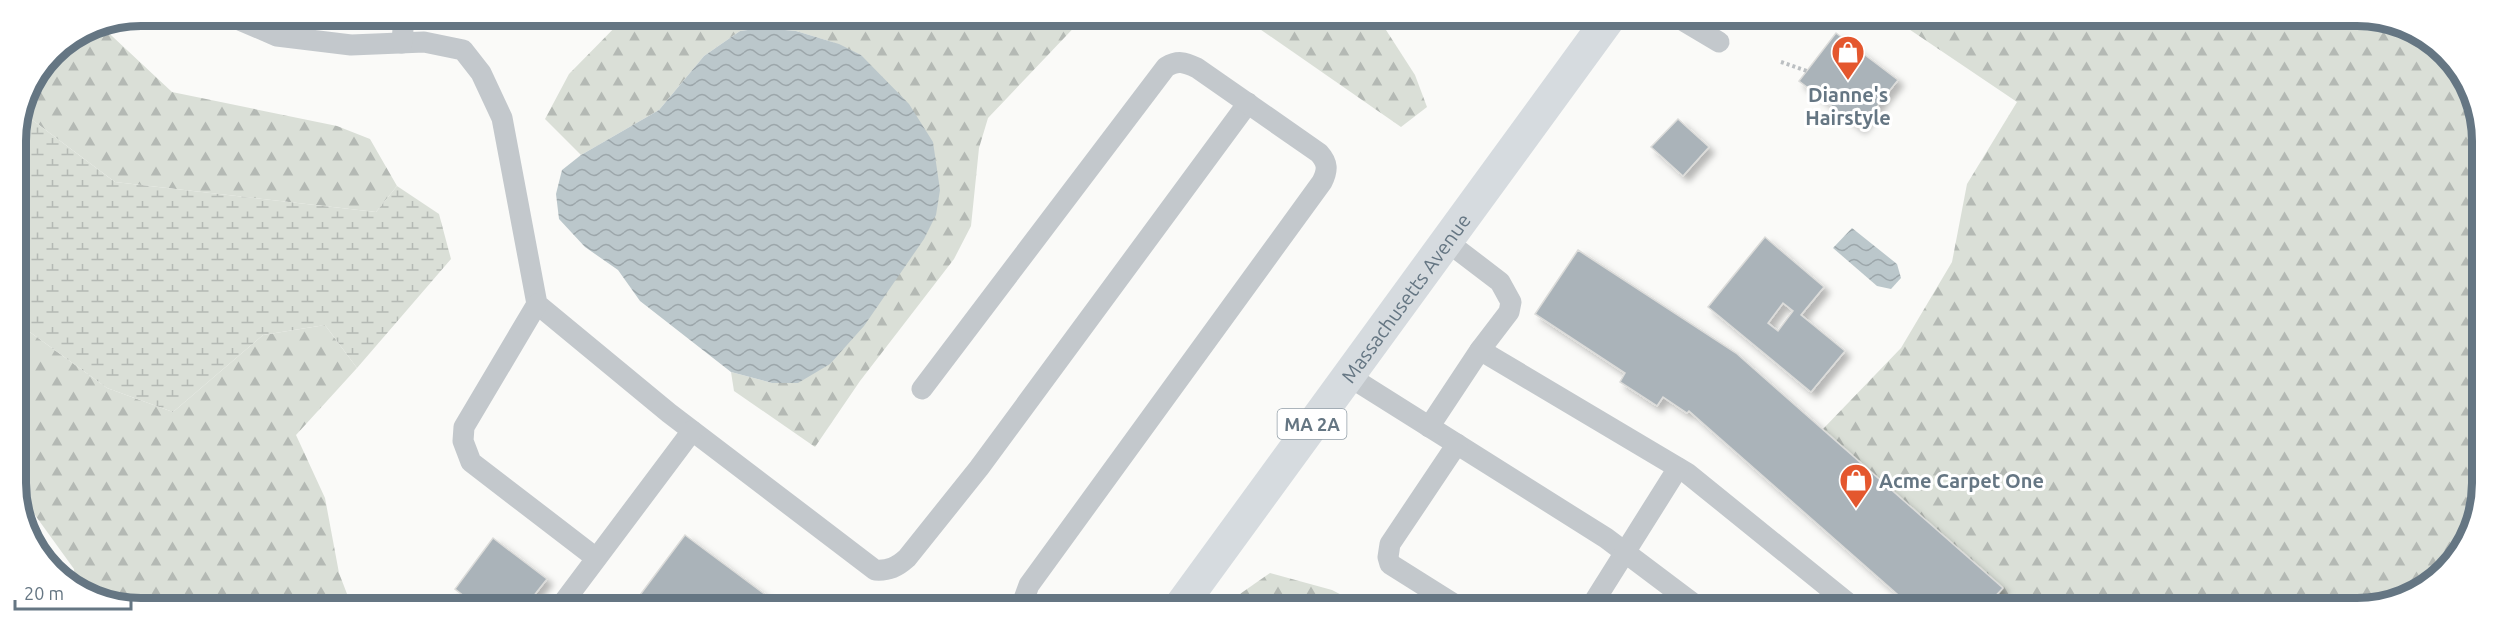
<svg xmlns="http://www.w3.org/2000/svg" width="2498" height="624" font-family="Ubuntu,sans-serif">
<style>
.forest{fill:url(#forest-firs)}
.wetland{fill:url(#wetland-marsh)}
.water{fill:url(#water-waves)}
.building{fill:#aab3b9;stroke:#dcdcda;stroke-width:1.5;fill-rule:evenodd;filter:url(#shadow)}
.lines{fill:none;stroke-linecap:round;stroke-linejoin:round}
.path{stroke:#bbbfc2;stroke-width:4;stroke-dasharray:3 3;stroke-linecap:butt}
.lane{stroke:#c3c8cc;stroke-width:21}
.primary{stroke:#d6dbdf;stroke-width:33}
.labels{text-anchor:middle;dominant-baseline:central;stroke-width:6;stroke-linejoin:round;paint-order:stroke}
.shield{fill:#fff;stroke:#939fa8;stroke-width:1.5}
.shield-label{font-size:18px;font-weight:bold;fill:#657683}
.poi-label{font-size:20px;font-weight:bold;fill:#657683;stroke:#fff}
.street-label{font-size:20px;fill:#657683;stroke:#fff}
.rim{fill:none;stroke:#657683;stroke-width:8}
</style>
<defs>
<pattern id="forest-firs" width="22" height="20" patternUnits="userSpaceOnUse" patternTransform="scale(1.5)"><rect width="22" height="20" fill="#dadfd7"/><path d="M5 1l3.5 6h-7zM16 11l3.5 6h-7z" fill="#b4b9b4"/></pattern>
<pattern id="wetland-marsh" width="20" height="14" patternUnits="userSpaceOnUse" patternTransform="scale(1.5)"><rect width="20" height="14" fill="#dadfd7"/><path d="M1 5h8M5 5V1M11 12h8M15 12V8" fill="none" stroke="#b4b9b4"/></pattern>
<pattern id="water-waves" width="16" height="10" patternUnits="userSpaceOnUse" patternTransform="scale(1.5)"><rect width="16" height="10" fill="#bbc7cb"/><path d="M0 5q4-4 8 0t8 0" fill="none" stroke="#9ca6aa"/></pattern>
<filter id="shadow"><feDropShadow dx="5.5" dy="5.5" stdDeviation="3" flood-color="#0004"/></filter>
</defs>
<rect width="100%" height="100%" fill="#fafaf8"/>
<g class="forest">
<path d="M626,16h459l-97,102 -9,30 -8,78 -17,33 -94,122 -45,66 -81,-56 -3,-19 41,11 89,-328 -29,-13 -36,-11 -33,-3 -23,3 -36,25 -45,54 -78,45 -36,-36 24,-45z"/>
<path d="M1241,16h136l38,59 12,32 -26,20z"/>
<path d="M1891,17h492l63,34 35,64v394l-41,69 -74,31 -382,-1 19,-20 -180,-159 78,-81 51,-86 15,-78 50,-82z"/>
<path d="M98,23l74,69 165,34 33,13 27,47 -21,26 -261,-30 -92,-69 -2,-4 4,-17 27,-41 41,-27z"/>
<path d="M16,322l91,66 66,24 90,-77 62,-10 32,43 -61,67 29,63 14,75 13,34h-237l-40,-22 -1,-16 -47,-65 -10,-24z"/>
<path d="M1270,573l62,17 35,18h-117l-13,-12z"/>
</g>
<path class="wetland" d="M21,109l2,4 92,69 261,30 21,-26 42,28 12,45 -94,109 -32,-43 -62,10 -90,77 -66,-24 -91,-66 -1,-190z"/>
<g class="water">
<path d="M763,28l33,3 43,13 22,11 48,49 24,38 7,48 -4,25 -12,24 -60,87 -34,38 -32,19h-26l-41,-11 -91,-71 -22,-31 -33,-23 -26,-28 -3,-25 6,-24 19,-15 78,-45 45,-54 36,-25z"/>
<path d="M1852,228l45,36 4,14 -10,11 -14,-3 -44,-38z"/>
</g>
<g class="building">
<path d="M1836,33l62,47 -38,48 -61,-47z"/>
<path d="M1678,119l31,28 -26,29 -32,-29z"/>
<path d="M1765,237l59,50 -23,28 44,36 -34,41 -103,-85zM1783,303l10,8 -15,20 -10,-8z"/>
<path d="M1578,250l158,103 267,235 -19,20h-71l-224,-197 -2,2 -24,-16 -6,9 -37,-24 5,-9 -90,-59z"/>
<path d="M685,535l97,72h-151z"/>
<path d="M493,538l54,41 -22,28h-47l-23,-18z"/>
<path d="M612,599l11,8h-17z"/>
</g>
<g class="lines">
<path class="path" d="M1781,62l26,9"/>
<g class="lane">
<path d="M228,15l49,21 74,9 73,-3 39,8 18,23 21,45 35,186 132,109 206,157c14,1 22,-3 32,-12l72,-90 269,-365"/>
<path d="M1677,17l42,25"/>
<path d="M402,43l2,-28"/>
<path d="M537,304l-73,123 -1,14 8,21 125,96"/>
<path d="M1480,350l207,123 167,135"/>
<path d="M1347,375l259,163 93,70"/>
<path d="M922,389l244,-322c12,-7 18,-5 31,1l122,85c9,10 9,17 3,29l-293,403 -8,22"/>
<path d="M1429,427l51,-77 29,-38 2,-10 -11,-20 -55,-42"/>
<path d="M1457,444l-67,100 -2,13 2,7 70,44"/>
<path d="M560,607l132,-176"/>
<path d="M1590,608l88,-140"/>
</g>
<path class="primary" id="s1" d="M1179,608l431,-591"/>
</g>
<defs>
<symbol id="shop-pin" viewBox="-11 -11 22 30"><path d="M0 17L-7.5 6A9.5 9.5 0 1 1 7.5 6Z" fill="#e4572e" stroke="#fff"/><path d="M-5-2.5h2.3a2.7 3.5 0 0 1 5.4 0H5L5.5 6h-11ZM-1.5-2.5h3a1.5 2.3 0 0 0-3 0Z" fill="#fff"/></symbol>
</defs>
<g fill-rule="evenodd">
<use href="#shop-pin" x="1829" y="33" width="38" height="52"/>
<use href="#shop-pin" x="1837" y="461" width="38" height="52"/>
</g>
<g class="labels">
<rect class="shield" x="1277.5" y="409" width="69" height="30" rx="4.5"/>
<g class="shield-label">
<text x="1312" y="424">MA 2A</text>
</g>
<g class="poi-label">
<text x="1848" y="94">Dianne's<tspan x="1848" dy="23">Hairstyle</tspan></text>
<text x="1879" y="480" text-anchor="start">Acme Carpet One</text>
</g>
<g class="street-label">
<text stroke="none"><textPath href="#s1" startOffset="384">Massachusetts Avenue</textPath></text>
</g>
</g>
<path d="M0 0H2498V624H0ZM141 26H2357A115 115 0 0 1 2472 141V483A115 115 0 0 1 2357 598H141A115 115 0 0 1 26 483V141A115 115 0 0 1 141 26Z" fill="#fff" fill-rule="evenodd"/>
<path class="rim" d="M141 26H2357A115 115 0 0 1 2472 141V483A115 115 0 0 1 2357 598H141A115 115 0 0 1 26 483V141A115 115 0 0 1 141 26Z"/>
<path d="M15 600v9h116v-9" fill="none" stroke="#657683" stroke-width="3"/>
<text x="24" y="600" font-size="18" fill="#657683" stroke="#ffffff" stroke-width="4.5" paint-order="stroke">20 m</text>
</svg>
